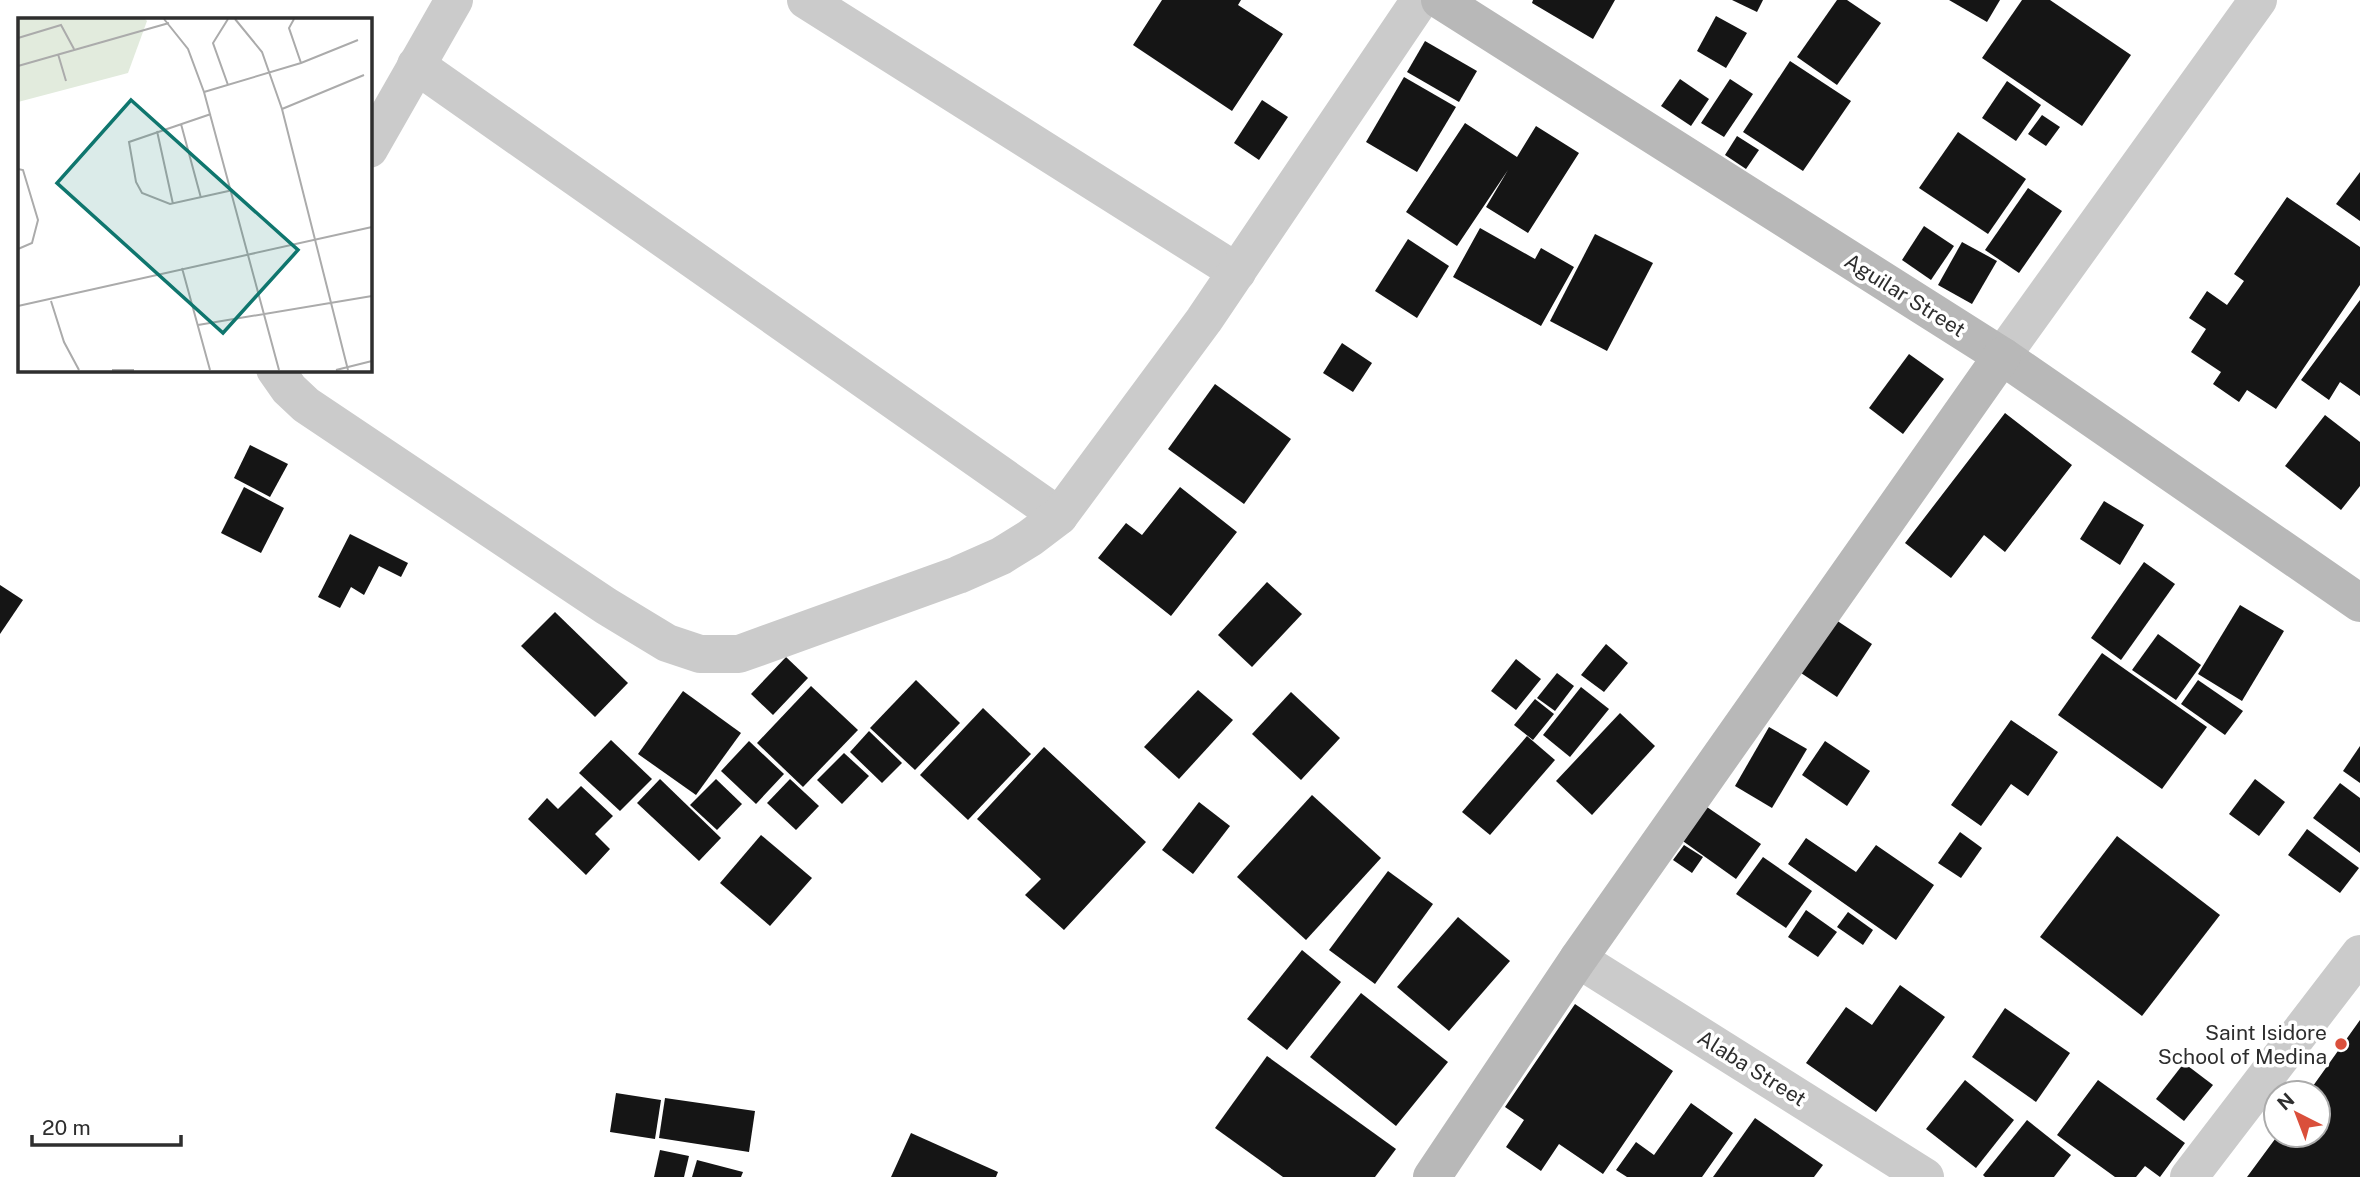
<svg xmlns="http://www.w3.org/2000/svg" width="2360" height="1177" font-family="'Public Sans',sans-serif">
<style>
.building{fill:#151515}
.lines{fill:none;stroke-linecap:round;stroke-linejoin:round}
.street{stroke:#cbcbcb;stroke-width:38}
.secondary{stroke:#b8b8b8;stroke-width:38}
.poi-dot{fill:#da4f3b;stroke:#fff;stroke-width:2.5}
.labels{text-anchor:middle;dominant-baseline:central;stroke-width:7;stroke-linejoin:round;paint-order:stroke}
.street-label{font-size:21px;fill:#2e2e2e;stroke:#fff}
.poi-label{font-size:21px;fill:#2e2e2e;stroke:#fff;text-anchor:end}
.inset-road{fill:none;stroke:#ababab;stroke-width:2}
.view{fill:#0f766e;fill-opacity:0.15;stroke:#0f766e;stroke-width:3.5}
.inset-edge{fill:none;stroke:#2e2e2e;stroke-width:3.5}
</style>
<rect width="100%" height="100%" fill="#fff"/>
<g class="building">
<path d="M1162,0h79l-3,5 45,29 -51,77 -99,-66z"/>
<path d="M1533,0h82l-22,39 -61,-36z"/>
<path d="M1732,0h31l-6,12z"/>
<path d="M1837,0h10l34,23 -44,62 -40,-28z"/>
<path d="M1949,0h51l-13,22z"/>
<path d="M2022,0h28l81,55 -49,71 -100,-68z"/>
<path d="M1716,16l31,17 -21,35 -29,-17z"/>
<path d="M1425,41l52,30 -18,31 -52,-30z"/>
<path d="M1790,61l61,40 -48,70 -60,-39z"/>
<path d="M1404,77l52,30 -39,65 -51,-30z"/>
<path d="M1680,79l29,20 -18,27 -30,-20z"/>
<path d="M1730,79l23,15 -29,43 -23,-14z"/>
<path d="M2007,81l34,24 -25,36 -34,-23z"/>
<path d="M1262,100l26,17 -29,43 -25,-17z"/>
<path d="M2042,115l18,12 -14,19 -18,-12z"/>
<path d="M1465,123l52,34 19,-31 43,27 -51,80 -42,-26 22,-37 -51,76 -51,-34z"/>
<path d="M1958,132l68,47 -38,55 -69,-46z"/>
<path d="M1737,136l22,14 -13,19 -21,-14z"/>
<path d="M2360,172v49l-24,-17z"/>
<path d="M2028,188l34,23 -43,62 -34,-23z"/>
<path d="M2287,197l73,50v38l-84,124 -29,-19 -8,12 -26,-18 8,-12 -30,-20 15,-23 -17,-11 18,-27 20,14 17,-24 -10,-7z"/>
<path d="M1924,226l30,20 -23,34 -29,-20z"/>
<path d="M1480,228l55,31 6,-11 33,19 -33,59 -88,-49z"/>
<path d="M1595,234l58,29 -46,88 -57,-30z"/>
<path d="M1408,239l41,27 -32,52 -42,-27z"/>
<path d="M1962,242l35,19 -25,43 -34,-19z"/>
<path d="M2360,300v96l-20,-14 -11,18 -28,-20z"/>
<path d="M1342,343l30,20 -19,29 -30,-19z"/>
<path d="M1909,354l35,25 -41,55 -34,-26z"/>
<path d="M1215,384l76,55 -47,65 -76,-55z"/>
<path d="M2005,413l67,52 -67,87 -21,-17 -33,43 -46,-35z"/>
<path d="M2325,415l35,27v44l-19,24 -56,-44z"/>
<path d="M250,445l38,19 -18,33 -36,-19z"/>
<path d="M244,487l40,21 -23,45 -40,-20z"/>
<path d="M1180,487l57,45 -66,84 -73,-58 28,-35 16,12z"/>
<path d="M2104,501l40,24 -24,40 -40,-26z"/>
<path d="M350,534l58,29 -7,14 -22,-11 -15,29 -13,-8 -11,21 -22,-11z"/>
<path d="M2144,562l31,22 -54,76 -30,-22z"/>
<path d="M1267,582l35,32 -50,53 -34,-32z"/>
<path d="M0,585l23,15 -23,34z"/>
<path d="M2240,605l44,26 -42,70 -44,-27z"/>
<path d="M555,612l73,71 -33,34 -74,-71z"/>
<path d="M1836,620l36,24 -35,53 -36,-24z"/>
<path d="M2158,634l43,31 -25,35 -44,-30z"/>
<path d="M1606,644l22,19 -24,29 -23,-17z"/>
<path d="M2102,653l105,74 -45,62 -104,-74z"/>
<path d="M786,657l22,21 -35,37 -22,-21z"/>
<path d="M1516,659l25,20 -25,31 -25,-19z"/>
<path d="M1557,673l17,13 -19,25 -18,-13z"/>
<path d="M916,680l44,43 -45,47 -45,-42z"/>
<path d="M2198,680l45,31 -18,24 -44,-31z"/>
<path d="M811,686l47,44 -55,57 -46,-44z"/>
<path d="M1581,687l28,22 -39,48 -27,-22z"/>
<path d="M1198,690l35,30 -54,59 -35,-32z"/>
<path d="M683,691l58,42 -45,62 -58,-41z"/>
<path d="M1291,692l49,46 -39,42 -49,-46z"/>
<path d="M1535,699l19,15 -21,26 -19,-15z"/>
<path d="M983,708l48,46 -63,66 -48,-45z"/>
<path d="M1620,713l35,33 -63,69 -36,-34z"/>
<path d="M2011,720l47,32 -30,44 -17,-12 -30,42 -30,-21z"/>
<path d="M1769,727l38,22 -35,59 -37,-22z"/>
<path d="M869,731l33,32 -20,20 -32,-31z"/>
<path d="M1527,736l28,24 -65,75 -28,-23z"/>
<path d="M611,740l41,39 -32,32 -41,-38z"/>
<path d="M749,741l35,33 -28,30 -35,-33z"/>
<path d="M1825,741l45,30 -23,35 -45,-31z"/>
<path d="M2360,746v37l-17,-12z"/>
<path d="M1044,747l102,95 -82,88 -39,-35 16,-16 -64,-60z"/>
<path d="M844,753l25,23 -27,28 -25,-24z"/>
<path d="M660,779l61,59 -22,23 -62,-58z"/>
<path d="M716,779l26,25 -25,26 -27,-25z"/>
<path d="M790,779l29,27 -23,24 -29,-27z"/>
<path d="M2255,779l30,23 -26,34 -30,-22z"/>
<path d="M2340,783l20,15v55l-47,-35z"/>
<path d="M581,786l32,30 -18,18 15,15 -24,26 -58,-56 19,-21 11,11z"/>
<path d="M1312,795l69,63 -75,82 -69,-63z"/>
<path d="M1199,802l31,24 -37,48 -31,-24z"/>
<path d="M1704,805l57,39 -25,35 -56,-40z"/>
<path d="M2307,829l52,39 -19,25 -52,-38z"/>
<path d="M1960,832l22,16 -21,30 -23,-15z"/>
<path d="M761,835l51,43 -42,48 -50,-43z"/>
<path d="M2117,836l103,79 -78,101 -102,-79z"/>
<path d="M1806,838l50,34 20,-27 58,40 -38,55 -108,-76z"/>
<path d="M1684,845l19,12 -11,16 -19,-13z"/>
<path d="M1763,857l49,34 -26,37 -50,-34z"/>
<path d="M1388,871l45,33 -58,80 -46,-34z"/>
<path d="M1806,910l31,22 -19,25 -30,-20z"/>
<path d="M1848,912l25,18 -10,15 -26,-18z"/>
<path d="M1458,917l52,44 -61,70 -52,-44z"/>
<path d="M1302,950l39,32 -54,68 -40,-31z"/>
<path d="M1900,985l45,32 -69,95 -70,-49 40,-56 26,18z"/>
<path d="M1361,993l87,69 -52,64 -86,-69z"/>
<path d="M1575,1004l98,67 -70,103 -44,-30 -18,27 -35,-24 18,-27 -19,-13z"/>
<path d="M2005,1008l65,45 -34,49 -64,-45z"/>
<path d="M2360,1020v157h-113l31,-42h40v-42h-10z"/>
<path d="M1267,1056l129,93 -21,28h-92l-68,-49z"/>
<path d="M2184,1063l29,22 -29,36 -28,-22z"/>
<path d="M1965,1080l49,40 -38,48 -50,-39z"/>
<path d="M2098,1080l87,63 -25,34 -15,-11 -9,11h-21l-58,-42z"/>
<path d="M616,1093l45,7 -6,39 -45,-7z"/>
<path d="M665,1098l90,13 -6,41 -90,-14z"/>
<path d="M1691,1103l42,30 -31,44h-75l-11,-7 20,-28 18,13z"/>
<path d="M1755,1118l68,47 -9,12h-101z"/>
<path d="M2027,1120l44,35 -17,22h-69l-2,-2z"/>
<path d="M911,1133l87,39 -2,5h-105z"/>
<path d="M660,1150l29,6 -5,21h-30z"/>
<path d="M697,1160l46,12 -2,5h-49z"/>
</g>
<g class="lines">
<g class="street">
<path d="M806,0l431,272"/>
<path d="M416,65l643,451"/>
<path d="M369,149l85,-149"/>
<path d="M2002,356l256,-356"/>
<path d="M275,369l14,20 17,16 300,201 61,37 33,11h39l219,-79 43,-19 29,-18 29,-22 145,-196 216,-320"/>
<path d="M1578,959l347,218"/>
<path d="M2189,1177l171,-223"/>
</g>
<g class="secondary">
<path d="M1440,0l562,356 358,247"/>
<path d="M1432,1177l146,-218 424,-603"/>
</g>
</g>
<circle class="poi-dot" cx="2341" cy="1044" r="7"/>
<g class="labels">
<g class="street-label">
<text transform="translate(1905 295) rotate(32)">Aguilar Street</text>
<text transform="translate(1752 1068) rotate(32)">Alaba Street</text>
</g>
<g class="poi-label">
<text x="2327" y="1032">Saint Isidore<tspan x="2327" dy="24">School of Medina</tspan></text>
</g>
</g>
<g transform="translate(18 18)">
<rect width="354" height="354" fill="#fff"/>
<path d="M0,1h127l2,2 -19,52 -110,29z" fill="#e2ebdd"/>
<path class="inset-road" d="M146,1l24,30 16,43 75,278M217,1l27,33 20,57 66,261M276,1l-5,9 12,35M0,20l43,-13 13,24M40,36l8,27M0,48l151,-43M210,67l-15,-42 15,-24M186,74l97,-29 57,-23M264,91l82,-34M193,96l-82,28 7,40 6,11 28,11 63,-14M163,106l20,74M139,113l16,73M0,151l5,1 15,50 -6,23 -14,6M164,250l28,102M33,283l13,41 15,28M0,288l354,-79M180,307l174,-29M94,352h22M318,352l36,-9"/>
<path class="view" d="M113,82l167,150 -75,83 -166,-150z"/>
<rect width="354" height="354" class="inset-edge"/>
</g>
<g transform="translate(2297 1114) rotate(318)"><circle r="33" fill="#ffffff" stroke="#ababab" stroke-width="2"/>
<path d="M0-5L12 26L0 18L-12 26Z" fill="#da4f3b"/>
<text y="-10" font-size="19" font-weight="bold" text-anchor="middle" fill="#2e2e2e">N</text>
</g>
<path d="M32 1135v10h149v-10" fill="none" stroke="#2e2e2e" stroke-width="3.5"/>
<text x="42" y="1135" font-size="21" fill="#2e2e2e" stroke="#ffffff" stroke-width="5" paint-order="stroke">20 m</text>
</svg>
